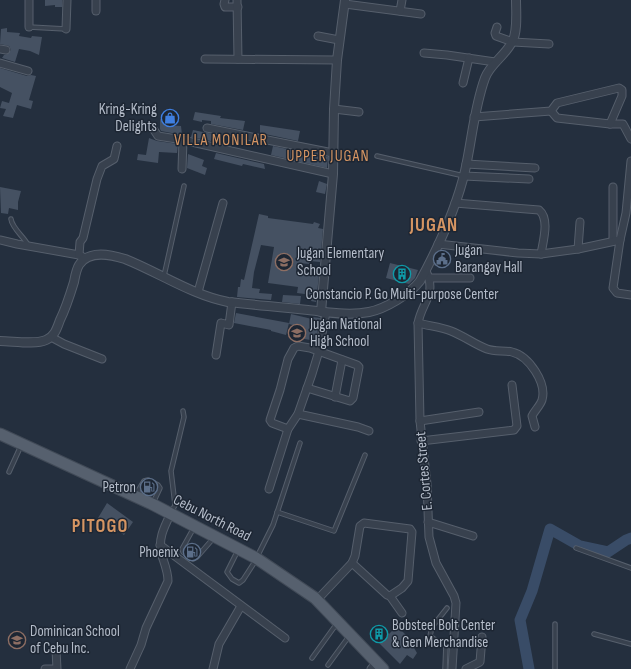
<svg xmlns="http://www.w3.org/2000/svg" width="631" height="669" font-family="'Sofia Sans Condensed',sans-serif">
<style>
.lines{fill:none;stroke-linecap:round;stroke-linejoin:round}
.river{stroke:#394c67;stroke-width:11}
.building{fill:#455162}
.service-casing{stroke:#565f6c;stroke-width:5.5}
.minor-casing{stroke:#565f6c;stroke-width:9}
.tertiary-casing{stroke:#565f6c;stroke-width:10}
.primary-casing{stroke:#414a57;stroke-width:13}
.service{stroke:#38414e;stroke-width:3.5}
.minor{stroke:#38414e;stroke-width:7}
.tertiary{stroke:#38414e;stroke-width:8}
.primary{stroke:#56606e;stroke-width:11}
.labels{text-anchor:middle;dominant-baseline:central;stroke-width:3;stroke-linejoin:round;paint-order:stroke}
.poi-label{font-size:15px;fill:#b4bcc9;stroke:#1d2633;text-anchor:start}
.street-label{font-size:15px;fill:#b4bcc9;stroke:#1d2633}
.neighbourhood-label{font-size:16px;letter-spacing:1px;fill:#d59563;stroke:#1d2633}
.district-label{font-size:19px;font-weight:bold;letter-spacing:1px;fill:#d59563;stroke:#1d2633}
</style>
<rect width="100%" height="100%" fill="#242f3e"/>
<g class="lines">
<path class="river" d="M529,669l-9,-49 12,-29 18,-62 30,17 28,6 18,-12 5,-2"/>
</g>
<g class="building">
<path d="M45,0h17v7h-7v-2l-10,1z"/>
<path d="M7,28v4l13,1 -1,3 12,2 1,-2 10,1 -3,18 -9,-4 -11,-2 -4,13 -13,-4 2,-3 4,-1 3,-4 -2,-4 -9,-2 1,-15z"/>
<path d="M0,68l27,8 4,-1 5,1 -7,24 4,1 -2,8 -14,-4 -4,13 -10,-2 3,-7 -6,-1 2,-7 7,2 3,-10 -12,-6z"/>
<path d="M195,112l26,4 -1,2 25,3 -2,9 -32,-6v-3l-9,-1v2l-9,-2z"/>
<path d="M160,119l5,2v4l16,1 1,9 -21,-4 -1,-2z"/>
<path d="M260,125l40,6 -2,10 -38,-8z"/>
<path d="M193,130l20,4 -2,7 -20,-4z"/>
<path d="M149,138l8,3 21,3 -1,9 -18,-1 -1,11 -21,-3 1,-6 8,1z"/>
<path d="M273,146l24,5 -1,2 10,3v-2l22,3 -1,11 -56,-13z"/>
<path d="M216,153l48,11 1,5 -22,-5 -1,2 -28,-7z"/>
<path d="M188,154l16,6 -2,6 5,2 -2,7 -18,-7z"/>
<path d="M319,181l8,3 -2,10 -9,-2z"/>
<path d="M0,187l21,4 -3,11v8l-9,-2 -1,6 -7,-1z"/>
<path d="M259,214l9,2v2l45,6 1,-2 6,2 -2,4 5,1 -3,33 -10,-1v3l-13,-1 -1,10 23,2 -3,27 -5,-1 1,-6 -15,-2 1,-6 -30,-4 6,-36 -13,-2 -7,27 -2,16 8,1 -1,4 13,1 -1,6 -34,-3 1,-10h2l1,-8 3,1z"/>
<path d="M443,251l5,2 -6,15 -8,-3z"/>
<path d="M390,263l28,7 -3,8 -6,6 -23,-6z"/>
<path d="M283,295l18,1 -1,8 -18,-2z"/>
<path d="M236,313l53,10 -3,12 -15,-4v-1l-37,-7z"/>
<path d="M291,314l21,5v-2l8,1 -4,23 -17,-3 1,-11 -11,-3z"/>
<path d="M107,503l26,19 -9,13 -26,-17z"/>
<path d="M397,626l10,10 10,17 -4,6 -6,-4 -7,9 -28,-28 11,-9 6,7z"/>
</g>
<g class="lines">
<defs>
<g id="service">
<path d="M29,27l37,2"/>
<path d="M377,156l87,20"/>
<path d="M11,219c1,9 13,18 17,26"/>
<path d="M164,276l20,-90"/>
<path d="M9,472l10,-22"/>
<path d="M135,496l9,-15 4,-1 10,5 2,3 -7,15"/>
<path d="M277,512l57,19 31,-76"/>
<path d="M171,513l4,-8 -4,-34 13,-54 -1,-6"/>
<path d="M192,531l-10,18 1,3 10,7 4,-2 14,-16"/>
<path d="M576,548l55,20"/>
<path d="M236,554l-9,18 5,7 7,4 4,-3 11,-17 19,-38 27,-82"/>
<path d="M594,634l37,10"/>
<path d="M312,658l23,-32"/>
<path d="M328,665l19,-26"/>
<path d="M445,669l1,-25 -8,-2 -8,-6 2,-9 15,-19"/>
<path d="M555,669v-45"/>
</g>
<g id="minor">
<path d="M225,0l-1,4 1,3h13"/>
<path d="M237,0l1,59"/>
<path d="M345,4l76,10"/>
<path d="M96,11v-11"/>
<path d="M400,11l2,-11"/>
<path d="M29,27v-27"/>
<path d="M497,27l-2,6 1,3 17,6 36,2"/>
<path d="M66,29l1,-29"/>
<path d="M318,36l21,4"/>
<path d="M0,49l6,1"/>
<path d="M424,53l23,2 48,7"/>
<path d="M205,59l132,1"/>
<path d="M0,63l28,8"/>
<path d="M463,83l6,-25"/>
<path d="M334,109l25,3"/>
<path d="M551,111l6,7 53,6h13l8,15"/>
<path d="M474,117l77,-6 6,-8 62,-15 3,2v6l-12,28"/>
<path d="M207,128l126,25"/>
<path d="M154,130l4,6 25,4 150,34"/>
<path d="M631,161l-5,52 -6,27 -7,48 4,5 14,2"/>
<path d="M466,164l69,4"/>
<path d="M182,169l1,-29"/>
<path d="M464,176l65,3"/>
<path d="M613,187v54"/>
<path d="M455,203l84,7c11,9 4,31 2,44"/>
<path d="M0,240l17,4 62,11 4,2"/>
<path d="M438,244l80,9 23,1 37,-5 42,-9"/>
<path d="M578,249l2,-27"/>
<path d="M79,255l1,-13 3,-4 14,-59 5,-13 12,-7 3,-13"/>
<path d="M426,271c11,23 -4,31 -8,52l2,98 7,63 2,53 7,26 18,33 2,7 -4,66"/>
<path d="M429,278h41"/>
<path d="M198,292l25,-89"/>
<path d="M418,323c11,3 23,4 33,8 13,5 23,13 36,18 8,3 17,1 25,3 17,4 35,31 30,48 -2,6 -7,10 -10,16l3,11"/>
<path d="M51,337l13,7 38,15"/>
<path d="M216,355l5,-32 8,2 3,-23"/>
<path d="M335,397l7,-37"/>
<path d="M298,414l60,13 11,4"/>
<path d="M420,421l59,-9"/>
<path d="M288,429l-16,-6 -2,-3 10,-30 8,-31 6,-11 4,-2 12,2 47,17 2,2 -6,31 -3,3 -43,-13"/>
<path d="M421,441l93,-11 3,-4 -5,-41"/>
<path d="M269,489l19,-60 10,-15 14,-40 7,-23 7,-39"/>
<path d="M428,522l45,14"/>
<path d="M160,545l125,93"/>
<path d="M352,563l35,32 3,1 12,17"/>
<path d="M317,600l35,-37 3,-7 5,-30 4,-3 46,6 2,3 -4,49 -6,7 -12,8"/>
<path d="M56,650l1,19"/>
<path d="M45,669h11"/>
<path d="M130,669l11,-24 5,-17 22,-47c0,-9 -3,-16 -6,-25 -5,-15 2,-29 9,-43"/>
<path d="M213,669l6,-25 22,-38"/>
<path d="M371,669l6,-7"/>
<path d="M466,669l14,-7 2,-25"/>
</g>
<g id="tertiary">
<path d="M321,312l12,-138 1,-65 3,-49 8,-60"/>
<path d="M0,341c13,0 35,4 46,-1 9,-4 11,-12 14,-20 6,-12 10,-25 14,-38 1,-5 2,-12 5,-17 10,-16 33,-10 46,-6 35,14 67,36 103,43 27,3 53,5 80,8 19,2 41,6 61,2 16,-3 41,-18 51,-31 19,-35 36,-72 45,-110 7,-31 9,-63 20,-93 5,-14 20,-22 27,-36 6,-10 4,-31 4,-42"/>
</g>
<path id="primary" d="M0,434l152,70 104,54 59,40 68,71"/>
</defs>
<use href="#service" class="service-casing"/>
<use href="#minor" class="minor-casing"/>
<use href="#tertiary" class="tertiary-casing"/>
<use href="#primary" class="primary-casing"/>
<use href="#service" class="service"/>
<use href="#minor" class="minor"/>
<use href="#tertiary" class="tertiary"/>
<use href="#primary" class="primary"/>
</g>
<defs>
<symbol id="shop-ring" viewBox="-11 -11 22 22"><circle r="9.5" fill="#1d2633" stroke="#3f7fe0" stroke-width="1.5"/><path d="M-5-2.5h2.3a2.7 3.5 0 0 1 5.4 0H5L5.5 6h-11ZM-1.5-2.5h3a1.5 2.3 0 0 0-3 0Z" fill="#3f7fe0"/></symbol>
<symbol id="civic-ring" viewBox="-11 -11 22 22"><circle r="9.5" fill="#1d2633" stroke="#5c6f8a" stroke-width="1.5"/><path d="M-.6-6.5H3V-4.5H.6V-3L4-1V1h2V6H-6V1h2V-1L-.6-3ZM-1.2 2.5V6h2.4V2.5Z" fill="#5c6f8a"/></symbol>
<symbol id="school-ring" viewBox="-11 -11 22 22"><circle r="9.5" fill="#1d2633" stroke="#8d6e63" stroke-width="1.5"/><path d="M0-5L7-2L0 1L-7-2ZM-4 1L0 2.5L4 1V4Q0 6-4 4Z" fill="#8d6e63"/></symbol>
<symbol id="building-ring" viewBox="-11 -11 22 22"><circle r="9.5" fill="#1d2633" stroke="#0f9aa8" stroke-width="1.5"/><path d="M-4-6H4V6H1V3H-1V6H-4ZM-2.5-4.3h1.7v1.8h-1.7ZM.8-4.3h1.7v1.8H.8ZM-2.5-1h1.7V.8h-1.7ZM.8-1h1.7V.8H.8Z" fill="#0f9aa8"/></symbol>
<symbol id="fuel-ring" viewBox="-11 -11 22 22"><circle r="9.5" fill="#1d2633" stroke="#5c6f8a" stroke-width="1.5"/><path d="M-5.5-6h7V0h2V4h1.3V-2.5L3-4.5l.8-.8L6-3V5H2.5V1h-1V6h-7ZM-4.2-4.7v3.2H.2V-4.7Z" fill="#5c6f8a"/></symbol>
</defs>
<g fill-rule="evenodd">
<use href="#shop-ring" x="160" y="108" width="20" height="20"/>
<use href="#civic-ring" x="432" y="249" width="20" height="20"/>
<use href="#school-ring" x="274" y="252" width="20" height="20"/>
<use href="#building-ring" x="392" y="264" width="20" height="20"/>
<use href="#school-ring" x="287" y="323" width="20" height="20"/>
<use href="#fuel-ring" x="139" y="477" width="20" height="20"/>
<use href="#fuel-ring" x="182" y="542" width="20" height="20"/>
<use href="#building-ring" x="369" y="624" width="20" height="20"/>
<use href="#school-ring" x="7" y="630" width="20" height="20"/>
</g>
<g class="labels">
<g class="poi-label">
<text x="157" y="109" text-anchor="end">Kring-Kring<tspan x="157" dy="17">Delights</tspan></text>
<text x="455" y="250">Jugan<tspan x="455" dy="17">Barangay Hall</tspan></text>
<text x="297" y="253">Jugan Elementary<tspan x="297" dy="17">School</tspan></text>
<text x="402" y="294" text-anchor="middle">Constancio P. Go Multi-purpose Center</text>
<text x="310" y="324">Jugan National<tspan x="310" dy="17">High School</tspan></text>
<text x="136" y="487" text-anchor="end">Petron</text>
<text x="179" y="552" text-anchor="end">Phoenix</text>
<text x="392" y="625">Bobsteel Bolt Center<tspan x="392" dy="17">&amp; Gen Merchandise</tspan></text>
<text x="30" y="631">Dominican School<tspan x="30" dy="17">of Cebu Inc.</tspan></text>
</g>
<g class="street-label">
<text transform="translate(424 471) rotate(-95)">E. Cortes Street</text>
<text transform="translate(212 518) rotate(27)">Cebu North Road</text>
</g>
<g class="neighbourhood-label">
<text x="221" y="140">VILLA MONILAR</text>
<text x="328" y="156">UPPER JUGAN</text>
</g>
<g class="district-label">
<text x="434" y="225">JUGAN</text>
<text x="100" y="526">PITOGO</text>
</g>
</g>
</svg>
